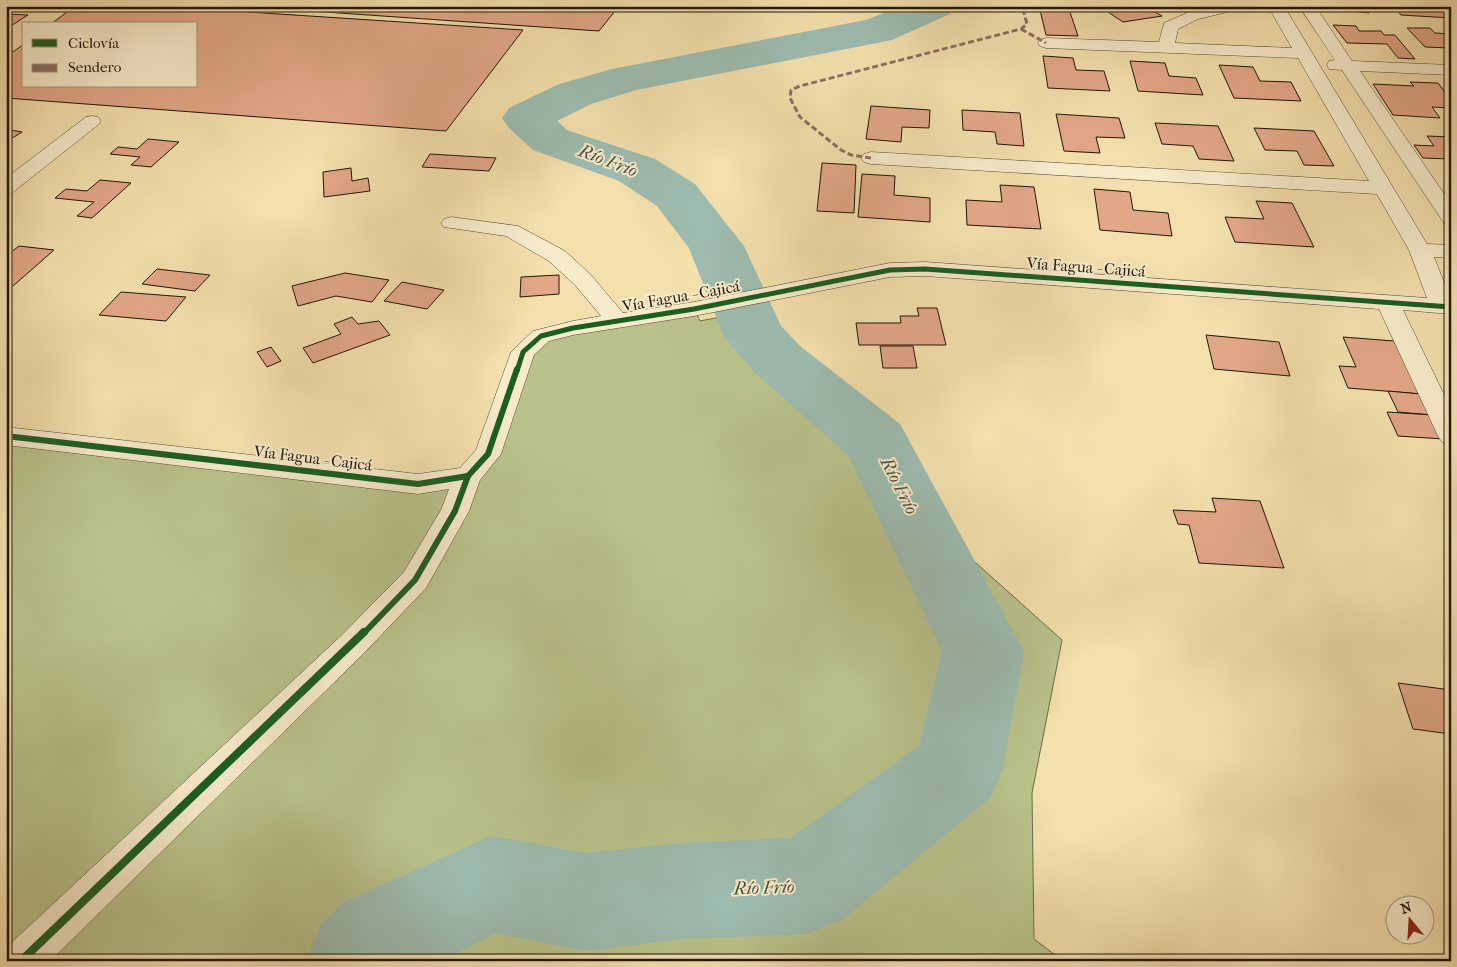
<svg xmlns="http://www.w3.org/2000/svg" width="1457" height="967" font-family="'IM FELL French Canon',serif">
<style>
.green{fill:#b9c28b;stroke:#6c6b48}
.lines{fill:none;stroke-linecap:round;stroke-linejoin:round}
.river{fill:#9dbcb0;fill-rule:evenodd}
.building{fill:#e2a787;stroke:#201405}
.minor-casing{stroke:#55472f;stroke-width:1}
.minor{fill:#f7ebca;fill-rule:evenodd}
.quiet{stroke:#8d6e63;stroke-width:3;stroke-dasharray:6 3;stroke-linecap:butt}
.cycleway-far2-casing{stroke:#f7ebca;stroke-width:8}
.cycleway-far1-casing{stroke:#f7ebca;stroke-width:9}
.cycleway-casing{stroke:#f7ebca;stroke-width:11}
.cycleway-far2{stroke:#1b5e20;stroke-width:5}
.cycleway-far1{stroke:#1b5e20;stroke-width:6}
.cycleway{stroke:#1b5e20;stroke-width:8}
.labels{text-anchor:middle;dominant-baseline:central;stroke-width:4;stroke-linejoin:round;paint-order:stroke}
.street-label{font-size:16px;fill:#201405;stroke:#f7ebca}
.water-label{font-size:18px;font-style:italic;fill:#4c4f41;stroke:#f7ebca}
</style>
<rect width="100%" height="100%" fill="#f3e0ad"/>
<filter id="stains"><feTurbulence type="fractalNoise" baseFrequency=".004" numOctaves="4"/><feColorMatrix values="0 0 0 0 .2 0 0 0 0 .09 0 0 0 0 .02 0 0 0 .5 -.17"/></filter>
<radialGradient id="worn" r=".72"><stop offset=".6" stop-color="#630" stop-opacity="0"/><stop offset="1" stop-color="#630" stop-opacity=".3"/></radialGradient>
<path class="green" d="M694,309l6,12 46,-9 8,22 24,26 98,81 49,94 41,19 96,86 -30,153 2,146 29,22h-1057v-525l412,48 50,-8 73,-140z"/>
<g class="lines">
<path class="river" d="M901,6h55l-6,8 -58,26 -15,3 -241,47 -45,14 -34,17 10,9 88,29 40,25 49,62 37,80 19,20 100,78 124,227 -21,118 -13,29 -148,122 -35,14 -124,5 -97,12 -90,-18 -55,28h-135l15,-36 21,-22 149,-67 95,17 97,-10 108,-5 128,-92 23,-95 -94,-196 -92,-81 -24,-27 -9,-13 -34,-86 -32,-42 -38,-25 -86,-31 -24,-22 -7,-10 7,-10 50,-24 53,-15 254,-49z"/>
</g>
<g class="building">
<path d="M75,6h82l366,24 -77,101 -440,-33v-41l18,-13v42h172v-62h-145z"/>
<path d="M238,6h381l-20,25z"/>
<path d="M1039,6h29l10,30 -32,-1z"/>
<path d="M1099,6h91l-35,6 7,4 -39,6z"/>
<path d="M1329,6h35l5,7 -38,-4z"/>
<path d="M1394,6h57v12l-50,-3z"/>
<path d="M6,14l22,1 -22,14z"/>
<path d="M1333,25l23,1 3,5h22l3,4h11l20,24 -17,-1 -11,-14 -40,-1z"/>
<path d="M1407,28h23l5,5 16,1v14l-26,-1z"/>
<path d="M1043,56l30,2 3,12 28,1 6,20 -62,-3z"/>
<path d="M1130,61l35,2 4,13 27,2 7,17 -65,-4z"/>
<path d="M1219,65l34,2 7,14 31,1 10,19 -67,-3z"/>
<path d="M1410,82l28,1 13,17v8l-19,-1 8,11 -47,-3 -20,-31 41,2z"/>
<path d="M871,106l59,4 -1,18 -27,-1 -1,15 -35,-3z"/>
<path d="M962,110l58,3 4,33 -27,-2 -2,-12 -32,-2z"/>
<path d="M1056,114l63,4 6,20 -29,-1 4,16 -36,-2z"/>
<path d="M1155,123l63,3 16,35 -35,-2 -6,-13 -31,-2z"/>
<path d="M1254,128l60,3 20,35 -30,-1 -7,-14 -32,-1z"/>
<path d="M6,129l16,3 -16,10z"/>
<path d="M1427,136l24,1v22l-28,-1 -9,-13 20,1z"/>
<path d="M148,139l31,3 -28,25 -20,-2 9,-8 -30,-3 8,-7 19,2z"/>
<path d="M430,154l66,4 -7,13 -67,-4z"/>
<path d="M822,163l34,2 -2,48 -37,-2z"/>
<path d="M351,168l1,13 16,-3 2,13 -46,6 -1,-25z"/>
<path d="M862,174l33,2 -1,19 36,3v24l-72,-5z"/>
<path d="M100,180l31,3 -39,35 -15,-2 17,-14 -39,-4 11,-9 21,2z"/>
<path d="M1000,185l34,2 7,42 -74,-4 -1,-25 36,2z"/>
<path d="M1094,189l36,3 3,18 35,3 4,23 -72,-6z"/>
<path d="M1256,201l36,2 22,44 -79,-5 -10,-25 39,2z"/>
<path d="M19,246l35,4 -41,36 -7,-1v-29z"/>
<path d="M157,269l53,6 -15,16 -53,-7z"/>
<path d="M345,273l44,7 -17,22 -36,-6 -38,10 -6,-20z"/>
<path d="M559,275v19l-39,3 1,-20z"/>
<path d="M402,282l42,8 -17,19 -43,-8z"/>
<path d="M121,292l65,5 -20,24 -67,-6z"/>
<path d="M917,308h20l9,37h-87l-3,-22h45l-1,-7h19z"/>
<path d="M352,317l6,7 21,-3 11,14 -77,28 -10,-15 38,-14 -7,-10z"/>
<path d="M1206,335l73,7 11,34 -76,-7z"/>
<path d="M1343,337l51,4 27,53 -73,-6 -9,-22 17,1z"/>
<path d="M880,346h33l4,22h-34z"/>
<path d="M271,347l10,14 -14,6 -10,-15z"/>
<path d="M1388,391l33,3 11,21 -34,-3z"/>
<path d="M1387,412l45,3 12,24 -46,-3z"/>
<path d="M1212,498l48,3 24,67 -85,-5 -10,-38 -11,-1 -5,-14 43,2z"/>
<path d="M1398,683l53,7v44l-38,-5z"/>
</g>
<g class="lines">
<defs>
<g id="minor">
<path d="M1214,6h29l-3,3 -42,10 -20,10 -3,14 117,5 -24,-42h16l143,238 24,1v13l-17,-1 17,43v14l-48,-4 48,99v36l-9,-3 -4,-6 -59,-127 -454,-33 -35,1 -196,39 -121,19 -24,6 -15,14 -33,99 -21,26 -11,31 -43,77 -62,65 -314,308h-44l1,-14 335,-312 62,-63 37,-62 8,-21 -31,5 -412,-49v-18l412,47 42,-6 16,-18 35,-98 22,-21 40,-10 28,-5 -26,-31 -26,-24 -43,-25 -62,-9 -3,-4 3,-4 7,-2 67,9 47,25 26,24 32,38 71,-11 196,-39 35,-1 502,36 -18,-48 -32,-56 -506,-30 -7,-2 -3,-4 3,-4 7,-2 498,29 -71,-123 -252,-10 -6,-2 -2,-3 2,-3 6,-2 113,4 5,-19 23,-10z"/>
<path d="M1299,6h16l37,55 99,4v10l-91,-4 91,133v21l-7,-2 -102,-153 -13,-1 -2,-4 2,-4 6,-1z"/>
<path d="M92,116l6,1 3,4 -3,4 -85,67 -7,2v-16l80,-61z"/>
</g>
</defs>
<use href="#minor" class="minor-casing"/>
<use href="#minor" class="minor"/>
<g class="quiet">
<path d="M1021,29l25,14"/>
<path d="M871,158l-20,-3 -10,-5 -41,-33 -10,-19 1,-8 9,-4 221,-57 6,-5 -5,-18"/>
</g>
<defs>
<path id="cycleway-far2" d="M517,371l6,-19 18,-16 32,-8 121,-19 196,-39 35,-1 526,38"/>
<g id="cycleway-far1">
<path d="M6,436l412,48 50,-8 20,-22 29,-85"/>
<path d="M363,634l52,-54 40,-69 13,-35"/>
</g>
<path id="cycleway" d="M21,961l343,-329"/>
</defs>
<use href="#cycleway-far2" class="cycleway-far2-casing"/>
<use href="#cycleway-far1" class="cycleway-far1-casing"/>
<use href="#cycleway" class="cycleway-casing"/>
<use href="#cycleway-far2" class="cycleway-far2"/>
<use href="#cycleway-far1" class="cycleway-far1"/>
<use href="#cycleway" class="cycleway"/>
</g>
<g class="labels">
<g class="street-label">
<text transform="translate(1086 267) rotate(4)">Vía Fagua - Cajicá</text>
<text transform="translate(681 296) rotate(-10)">Vía Fagua - Cajicá</text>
<text transform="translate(313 458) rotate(7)">Vía Fagua - Cajicá</text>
</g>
<g class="water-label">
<text transform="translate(608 161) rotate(21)">Río Frío</text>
<text transform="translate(899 486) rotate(63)">Río Frío</text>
<text transform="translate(764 888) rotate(-2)">Río Frío</text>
</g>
</g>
<rect width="1457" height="967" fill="none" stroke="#f3e0ad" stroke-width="25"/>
<rect x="8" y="8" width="1442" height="952" fill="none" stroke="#201405" stroke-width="2.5"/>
<rect x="12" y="12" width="1432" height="942" fill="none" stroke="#201405"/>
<rect x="22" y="22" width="175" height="65" fill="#f7ebca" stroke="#a1957b"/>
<rect x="32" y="39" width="25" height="8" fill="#1b5e20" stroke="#a1957b"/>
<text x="68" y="48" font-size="15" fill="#201405">Ciclovía</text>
<rect x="32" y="64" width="25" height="8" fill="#8d6e63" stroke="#a1957b"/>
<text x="68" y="72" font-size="15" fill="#201405">Sendero</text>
<g transform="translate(1410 920) rotate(342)"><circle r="24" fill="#f7ebca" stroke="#a1957b"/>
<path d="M0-4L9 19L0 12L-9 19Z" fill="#8f2418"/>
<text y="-8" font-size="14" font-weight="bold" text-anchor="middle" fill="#201405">N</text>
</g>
<rect width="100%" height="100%" filter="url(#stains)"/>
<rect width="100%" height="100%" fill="url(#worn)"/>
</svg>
